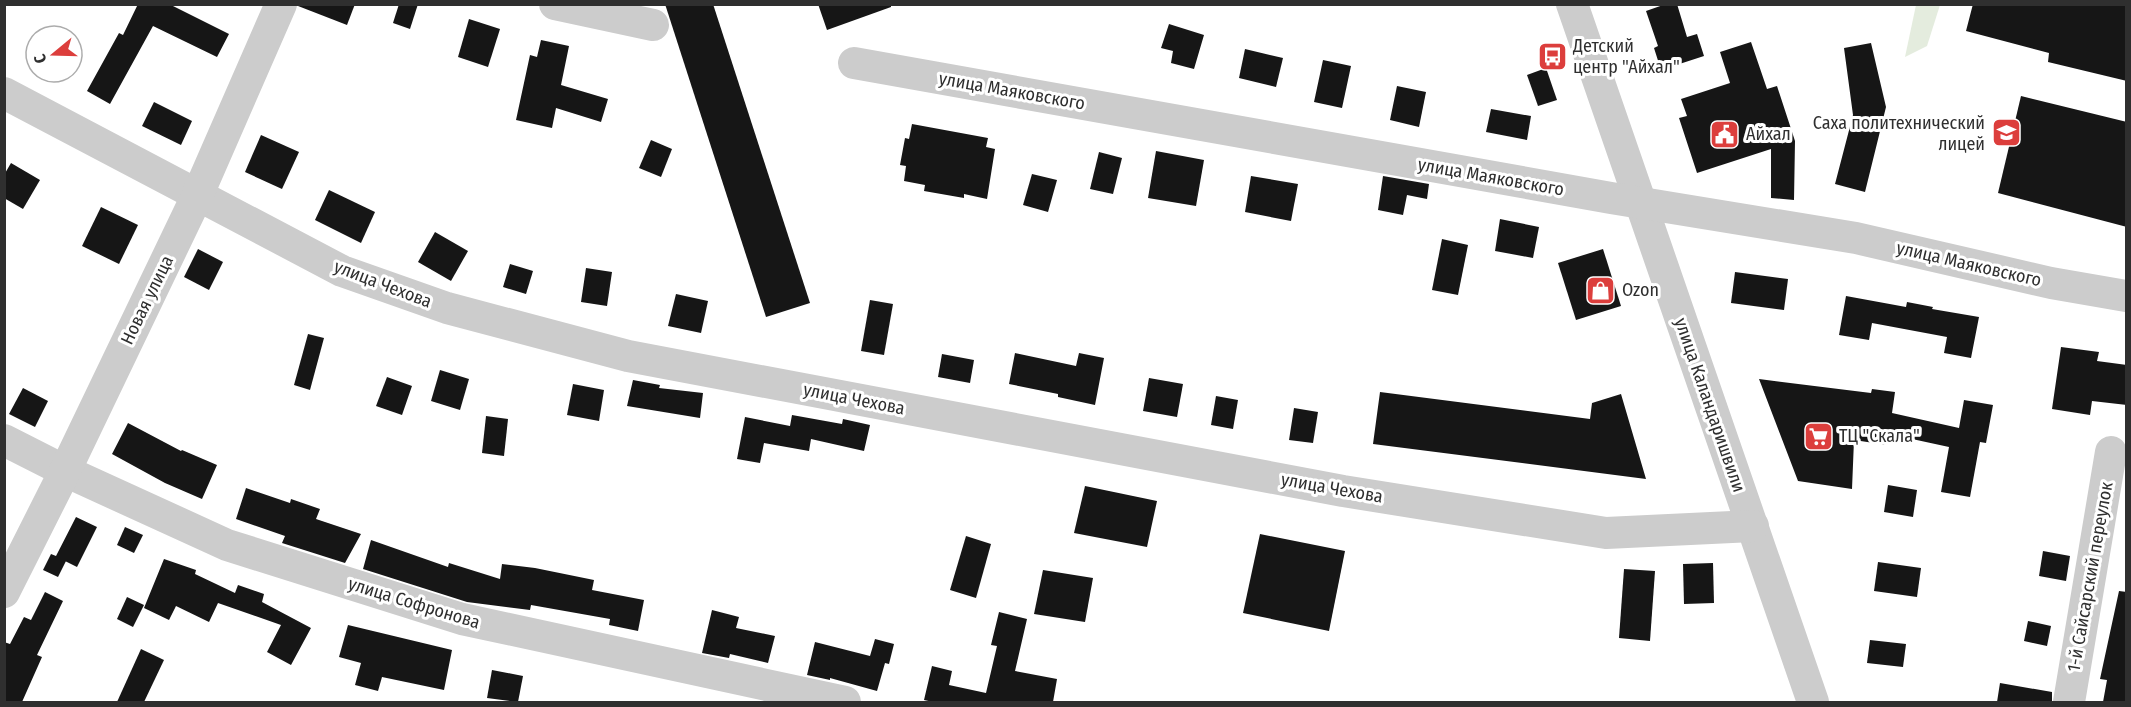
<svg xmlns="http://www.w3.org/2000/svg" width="2131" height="707" font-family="'Fira Sans Condensed',sans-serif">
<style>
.green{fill:#e4ecde}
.building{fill:#161616}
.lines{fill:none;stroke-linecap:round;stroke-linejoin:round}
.minor{stroke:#ccc;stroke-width:32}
.labels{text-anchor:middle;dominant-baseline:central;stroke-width:6;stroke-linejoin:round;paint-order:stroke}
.poi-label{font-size:18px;fill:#2f2f2f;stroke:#fff;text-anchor:start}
.street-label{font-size:18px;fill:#2f2f2f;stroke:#fff}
</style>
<rect width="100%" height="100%" fill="#fff"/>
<path class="green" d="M1916,5h24l-13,41 -22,11z"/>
<g class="building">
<path d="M138,4h31l60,30 -12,23 -64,-31 -43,78 -23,-13 32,-58 4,2z"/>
<path d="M299,4h56l-8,21 -49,-19z"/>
<path d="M399,4h19l-8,25 -17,-6z"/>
<path d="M665,4h48l97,299 -44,14z"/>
<path d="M818,4h73v3l-64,23z"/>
<path d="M1666,4h11l10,33 10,-3 7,22 -43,14 -7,-22 4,-2 -12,-35z"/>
<path d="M1973,4h154v77l-79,-19 1,-9 -83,-22z"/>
<path d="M469,19l31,10 -12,38 -30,-10z"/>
<path d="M1169,24l35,11 -10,34 -23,-6 2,-12 -12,-3z"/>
<path d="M541,40l28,6 -8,39 47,14 -7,23 -45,-14 -4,20 -36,-8 14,-65 7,2z"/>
<path d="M1751,42l16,47 10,-3 18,55 -1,59 -23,-2v-49l-74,24 -18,-55 8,-2 -6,-17 49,-16 -10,-31z"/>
<path d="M1871,43l15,64 -21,85 -30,-8 18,-69 -9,-67z"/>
<path d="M1245,49l38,9 -7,29 -37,-9z"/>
<path d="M1323,60l28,6 -9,42 -28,-6z"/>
<path d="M1546,68l11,32 -19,6 -11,-31z"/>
<path d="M1397,86l29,6 -7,35 -29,-7z"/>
<path d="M2021,96l106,26v105l-129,-34z"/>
<path d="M154,102l38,19 -11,24 -39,-19z"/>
<path d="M1491,109l40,7 -4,24 -41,-8z"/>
<path d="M912,124l76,14 -2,9 9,2 -8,50 -23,-5v4l-40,-7 1,-6 -21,-4 2,-15 -6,-1 5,-27 4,1z"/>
<path d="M261,135l38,17 -17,37 -37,-17z"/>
<path d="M651,140l21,9 -11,28 -22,-9z"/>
<path d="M1156,151l48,9 -8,46 -48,-8z"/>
<path d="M1099,152l23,6 -9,36 -23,-5z"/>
<path d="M11,163l29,17 -17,29 -19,-11v-23z"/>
<path d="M1032,174l25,6 -9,32 -25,-7z"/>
<path d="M1251,176l47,8 -7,37 -46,-9z"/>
<path d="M1383,176l46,8 -2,15 -20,-4 -4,20 -25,-5z"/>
<path d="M329,190l46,22 -14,31 -46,-23z"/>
<path d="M101,207l37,18 -19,39 -37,-18z"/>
<path d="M1500,219l39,8 -6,31 -38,-7z"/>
<path d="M435,232l33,19 -17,30 -33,-19z"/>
<path d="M1442,239l26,6 -10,50 -26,-5z"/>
<path d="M198,249l25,13 -14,28 -25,-13z"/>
<path d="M1603,249l18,57 -45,14 -18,-57z"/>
<path d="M510,264l23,7 -7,23 -23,-7z"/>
<path d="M586,268l26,4 -5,34 -26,-4z"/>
<path d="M1735,272l53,7 -4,31 -53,-7z"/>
<path d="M676,294l32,7 -7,32 -33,-7z"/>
<path d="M1846,296l60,11 1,-5 26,5 -1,2 47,8 -8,41 -27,-5 3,-16 -75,-14 -3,17 -30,-5z"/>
<path d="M870,300l23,4 -9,51 -23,-4z"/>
<path d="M308,334l16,4 -14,52 -16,-5z"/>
<path d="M2061,347l38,5 -2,9 30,4v40l-35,-4 -2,14 -38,-6z"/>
<path d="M1015,353l61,13 3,-13 25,5 -9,47 -37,-8v-3l-49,-10z"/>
<path d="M942,354l32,6 -4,23 -32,-6z"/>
<path d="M440,370l29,9 -9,31 -29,-9z"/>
<path d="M387,377l25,9 -10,29 -26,-9z"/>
<path d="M1149,378l34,6 -6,33 -34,-6z"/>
<path d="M1759,379l112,14 1,-4 23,3 -3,21 67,15 5,-28 29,5 -7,38 -6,-1 -10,55 -29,-5 8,-45 -60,-13 -2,11 -33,-5 -2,49 -54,-8z"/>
<path d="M633,380l27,5 -1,3 44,5 -3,25 -73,-12z"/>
<path d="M573,384l31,6 -5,31 -32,-6z"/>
<path d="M23,388l25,13 -13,26 -26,-13z"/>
<path d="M1380,392l210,27 2,-16 29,-9 25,85 -273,-35z"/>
<path d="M1216,396l22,4 -5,29 -22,-4z"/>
<path d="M1294,408l24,4 -5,31 -24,-3z"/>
<path d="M792,415l50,9 1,-5 27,6 -6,26 -53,-12 -2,12 -45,-8 -4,20 -23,-4 8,-42 45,9z"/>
<path d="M486,416l22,3 -4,37 -22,-3z"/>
<path d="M128,423l53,28 1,-1 35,15 -15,34 -37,-16 -53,-29z"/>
<path d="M1888,485l29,5 -4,27 -29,-5z"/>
<path d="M1085,486l72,15 -10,46 -73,-14z"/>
<path d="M246,488l44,15 1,-4 29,10 -4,10 45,15 -16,29 -63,-20 3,-7 -49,-17z"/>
<path d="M76,517l21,10 -20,40 -18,-9 7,3 -8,16 -15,-7 8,-16 5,2z"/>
<path d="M125,527l18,8 -9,18 -17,-8z"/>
<path d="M1260,534l85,17 -16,80 -86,-18z"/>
<path d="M966,536l25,8 -15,54 -26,-8z"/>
<path d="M371,540l77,27 1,-4 51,16 2,-15 33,4 59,12 -2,10 52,10 -6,31 -29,-6 1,-6 -79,-14 -1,5 -63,-8 -104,-33z"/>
<path d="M2043,551l27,5 -4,25 -27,-5z"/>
<path d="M164,559l32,11 -1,4 40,19 3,-8 26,9 -2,8 49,26 -20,37 -24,-13 14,-27 -63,-22 -9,19 -33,-16 -7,14 -25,-12z"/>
<path d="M1878,562l43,6 -4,29 -43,-6z"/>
<path d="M1713,563l1,40 -30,1 -1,-40z"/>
<path d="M1624,569l31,2 -5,70 -31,-3z"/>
<path d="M1043,570l50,8 -8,44 -51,-8z"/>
<path d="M2119,591l8,1v110h-24l4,-22 -7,-1z"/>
<path d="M45,592l18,9 -26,54 5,2 -20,45h-18v-60l6,2 14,-27 7,3z"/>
<path d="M127,597l17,8 -11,22 -16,-8z"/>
<path d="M712,610l27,7 -3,11 39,8 -7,27 -38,-9 -1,4 -27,-5z"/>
<path d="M999,612l28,7 -12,52 42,8 -4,23h-120l-9,-2 8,-34 20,5 -3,14 37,8 11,-47 -6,-1z"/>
<path d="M2028,621l23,5 -4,20 -23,-5z"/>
<path d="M348,625l104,25 -8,40 -62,-13 -4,14 -23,-6 6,-22 -22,-6z"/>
<path d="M875,639l19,5 -5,20 -4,-1 -8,28 -47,-13v2l-23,-5 8,-33 55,14z"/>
<path d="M1870,640l36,4 -3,23 -36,-4z"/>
<path d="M141,649l23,11 -20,42h-27z"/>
<path d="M492,670l31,6 -5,26 -31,-4z"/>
<path d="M2000,683l52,9v10h-55z"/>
</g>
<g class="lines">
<g class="minor">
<path d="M555,4l98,21"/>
<path d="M1572,4l241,698"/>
<path d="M854,63l757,135 245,40 195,45 75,13"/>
<path d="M4,93l338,178 105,37 181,48 715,135 263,42 147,-7"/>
<path d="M4,440l61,31 162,74 235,74 383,83"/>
<path d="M4,592l61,-121 133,-277 83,-190"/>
<path d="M2069,702l42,-250"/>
</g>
</g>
<defs>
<symbol id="bus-square" viewBox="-11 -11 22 22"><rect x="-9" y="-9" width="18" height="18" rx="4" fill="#dc3e3c" stroke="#fff"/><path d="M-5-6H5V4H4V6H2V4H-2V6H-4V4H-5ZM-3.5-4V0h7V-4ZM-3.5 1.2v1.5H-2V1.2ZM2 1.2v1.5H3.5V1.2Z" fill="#fff"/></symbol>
<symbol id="school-square" viewBox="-11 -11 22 22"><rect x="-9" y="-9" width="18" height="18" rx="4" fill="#dc3e3c" stroke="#fff"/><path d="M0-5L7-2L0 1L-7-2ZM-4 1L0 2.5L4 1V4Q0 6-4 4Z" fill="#fff"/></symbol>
<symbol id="civic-square" viewBox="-11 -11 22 22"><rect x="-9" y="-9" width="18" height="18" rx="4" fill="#dc3e3c" stroke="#fff"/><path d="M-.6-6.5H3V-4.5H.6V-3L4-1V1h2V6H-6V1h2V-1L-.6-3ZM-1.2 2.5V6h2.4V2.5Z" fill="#fff"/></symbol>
<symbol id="shop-square" viewBox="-11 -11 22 22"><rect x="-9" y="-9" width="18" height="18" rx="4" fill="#dc3e3c" stroke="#fff"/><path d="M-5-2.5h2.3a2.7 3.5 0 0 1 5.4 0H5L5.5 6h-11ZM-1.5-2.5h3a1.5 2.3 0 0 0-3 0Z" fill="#fff"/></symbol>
<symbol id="supermarket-square" viewBox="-11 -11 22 22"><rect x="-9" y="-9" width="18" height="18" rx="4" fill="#dc3e3c" stroke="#fff"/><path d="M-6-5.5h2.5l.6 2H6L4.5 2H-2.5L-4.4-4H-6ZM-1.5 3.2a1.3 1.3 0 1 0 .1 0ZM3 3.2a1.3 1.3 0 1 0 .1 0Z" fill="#fff"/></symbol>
</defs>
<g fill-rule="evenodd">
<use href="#bus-square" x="1536" y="40" width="33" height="33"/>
<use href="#school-square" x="1990" y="116" width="33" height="33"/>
<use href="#civic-square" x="1708" y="118" width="33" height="33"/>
<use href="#shop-square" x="1584" y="274" width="33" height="33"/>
<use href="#supermarket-square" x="1802" y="420" width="33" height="33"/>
</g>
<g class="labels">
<g class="poi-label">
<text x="1573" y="46">Детский<tspan x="1573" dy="21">центр "Айхал"</tspan></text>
<text x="1985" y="123" text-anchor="end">Саха политехнический<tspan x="1985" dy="21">лицей</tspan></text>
<text x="1746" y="134">Айхал</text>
<text x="1622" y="290">Ozon</text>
<text x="1839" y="436">ТЦ "Скала"</text>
</g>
<g class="street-label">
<text transform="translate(1012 91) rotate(10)">улица Маяковского</text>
<text transform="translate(1491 177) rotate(10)">улица Маяковского</text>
<text transform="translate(1969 264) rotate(13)">улица Маяковского</text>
<text transform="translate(383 284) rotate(21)">улица Чехова</text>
<text transform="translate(147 300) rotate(-64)">Новая улица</text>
<text transform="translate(854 399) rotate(11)">улица Чехова</text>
<text transform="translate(1710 405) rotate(71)">улица Каландаришвили</text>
<text transform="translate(1332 488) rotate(10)">улица Чехова</text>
<text transform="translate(2090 577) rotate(-80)">1-й Сайсарский переулок</text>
<text transform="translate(414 603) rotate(17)">улица Софронова</text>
</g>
</g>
<rect width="2131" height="707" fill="none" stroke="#2f2f2f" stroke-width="12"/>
<g transform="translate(54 54) rotate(251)"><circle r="28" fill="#ffffff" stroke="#acacac" stroke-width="1.5"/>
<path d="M0-4.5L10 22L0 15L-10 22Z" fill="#dc3e3c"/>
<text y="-9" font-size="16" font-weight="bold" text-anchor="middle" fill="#2f2f2f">С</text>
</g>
</svg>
